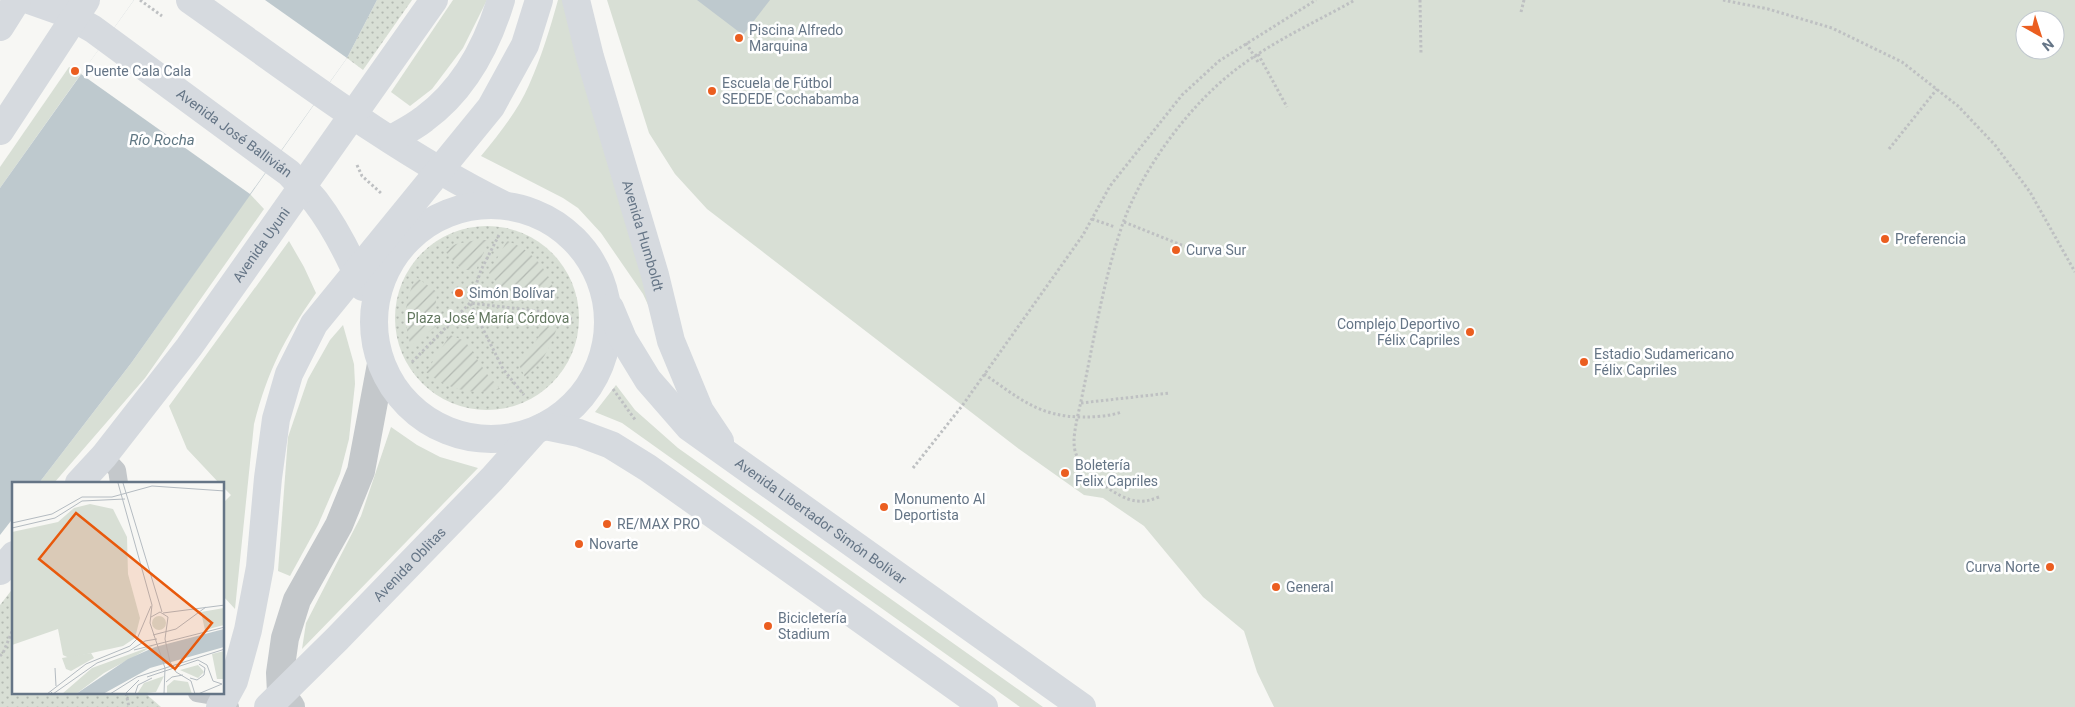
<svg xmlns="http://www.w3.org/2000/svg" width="2075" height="707" font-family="Roboto,sans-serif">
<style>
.grass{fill:#d8dfd5;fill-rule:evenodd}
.park{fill:url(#park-dots)}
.garden{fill:url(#garden-furrows)}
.water{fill:#bec9ce}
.pier{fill:#f7f7f4}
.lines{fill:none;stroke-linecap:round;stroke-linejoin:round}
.path{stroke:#bec0c2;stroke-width:3;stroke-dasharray:2.5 2.5;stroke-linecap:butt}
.lane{stroke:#c4c8cb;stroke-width:18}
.street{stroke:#c4c8cb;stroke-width:28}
.primary{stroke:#d6dadf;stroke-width:28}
.poi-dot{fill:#eb5e20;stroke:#fff;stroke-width:2}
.labels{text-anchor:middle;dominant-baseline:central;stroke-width:5;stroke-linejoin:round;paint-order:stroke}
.poi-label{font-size:14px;fill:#657586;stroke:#fff;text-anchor:start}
.street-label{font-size:14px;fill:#657586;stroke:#fff}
.park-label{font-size:14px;fill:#637860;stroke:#fff}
.water-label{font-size:15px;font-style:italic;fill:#607783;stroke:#fff}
.inset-road{fill:none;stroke:#b4bbc1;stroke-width:1}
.view{fill:#e8590c;fill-opacity:0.15;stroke:#e8590c;stroke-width:2.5}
.inset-edge{fill:none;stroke:#657586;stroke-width:2.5}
</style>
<defs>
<pattern id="park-dots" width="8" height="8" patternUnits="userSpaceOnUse" patternTransform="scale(1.25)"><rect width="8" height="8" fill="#d8dfd5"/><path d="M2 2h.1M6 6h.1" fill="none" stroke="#b3b9b2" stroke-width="1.8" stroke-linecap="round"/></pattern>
<pattern id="garden-furrows" width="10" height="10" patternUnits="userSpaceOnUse" patternTransform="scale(1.25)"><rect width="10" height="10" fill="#d8dfd5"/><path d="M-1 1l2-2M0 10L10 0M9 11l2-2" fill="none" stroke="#b3b9b2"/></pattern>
</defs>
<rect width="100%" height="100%" fill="#f7f7f4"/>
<g class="grass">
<path d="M453,0h34l-24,48 -31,41 -22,17 -19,-14z"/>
<path d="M558,0h10l51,180 31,129 -7,-15 -42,-61 -23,-25 -15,-10 -82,-42c17,-21 37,-45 48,-71 12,-27 21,-56 29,-85z"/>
<path d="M607,0h1468v707h-801l-17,-35 -13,-41 -41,-34 -59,-71 -41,-28 -19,-3 -65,-46 -312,-240 -32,-35 -26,-41zM2025,20h30v30h-30z"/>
<path d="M69,67l12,7 -81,114v-21z"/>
<path d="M250,194l14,15 -119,169 -91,105h-15l93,-121z"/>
<path d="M289,241l15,26 12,26c-32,46 -48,77 -62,131l-19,185 -11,-12v-95l7,-7 -7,-7v-5h-5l-32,-34 -18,-43z"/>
<path d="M343,325l11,39 1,20 -6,55 -9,35 -22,51 -28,51 -12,-5 10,-134 20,-58 22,-39z"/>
<path d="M616,385l19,25 43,38 365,259h-23l-398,-284 -27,-11z"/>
<path d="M391,427l26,18 23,12 38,11 -176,181 4,-26 55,-107z"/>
</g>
<g class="park">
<path d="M377,0h35l-49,70 -16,-12z"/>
<circle cx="487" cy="318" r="92"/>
<path d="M14,587v106h131l16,14h-161v-102z"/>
</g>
<g class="garden">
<path d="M477,240h12l-13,30h-14l-18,-20 12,-6z"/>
<path d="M507,241c25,8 43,31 49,56l-53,-7 -14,-17z"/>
<path d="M416,277l21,15 -2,18 5,13 -29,23c-8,-26 -7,-43 5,-69z"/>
<path d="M544,326l13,2c-7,20 -15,36 -32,49l-8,-16 16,-15z"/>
<path d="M450,335l15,6 22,33 13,15c-26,7 -52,1 -74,-17z"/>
</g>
<g class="water">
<path d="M134,0h243l-30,58 -215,304 -93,121h-25v34l-14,18v-347z"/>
<path d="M697,0h73l-27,35z"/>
</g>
<path class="pier" d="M134,0h131l82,58 -97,136 -169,-120z"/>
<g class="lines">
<g class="path">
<path d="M140,0l22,16"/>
<path d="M1420,0l1,54"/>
<path d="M1723,0l45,9 64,19 70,34 56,44 37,39 35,47 45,80"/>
<path d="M1521,12l3,-12"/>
<path d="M1246,43l12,19"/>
<path d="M1258,54l29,53"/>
<path d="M1889,149l48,-60"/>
<path d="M357,165l5,11 20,18"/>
<path d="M1092,219l23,8"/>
<path d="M1124,222l65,26"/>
<path d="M499,235l-18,35 -11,33 33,66 21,26"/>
<path d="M412,362l58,-59 76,9 26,7"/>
<path d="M984,374c35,24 55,43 99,43 12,0 27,-1 39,-5"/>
<path d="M613,389l23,32"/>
<path d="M1081,403l89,-10"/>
<path d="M913,468l49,-62 121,-171 27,-49 72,-91 37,-34 97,-61"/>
<path d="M1159,497c-8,3 -14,5 -23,4 -18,-2 -53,-29 -60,-47 -4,-11 -1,-24 1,-35 15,-65 24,-133 46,-196 20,-55 65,-116 111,-152 37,-29 80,-48 121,-71"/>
<path d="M0,656l3,-3 11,-26"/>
<path d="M126,693l3,14"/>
</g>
<g class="lane">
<path d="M104,456l13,14 2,13"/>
<path d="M197,693l12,2 21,12"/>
</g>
<path class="street" d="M291,707l-10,-14 -1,-20 5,-35 12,-38 42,-75 22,-54 20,-107"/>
<g class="primary">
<path id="s1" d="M29,0l34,12 30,17 196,144c9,10 19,19 27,29 20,26 34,55 47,85"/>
<path d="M190,0c101,71 201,149 312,204"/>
<path id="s2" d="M576,0l14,57 65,218 16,66 29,70 20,30"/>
<path d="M0,27l17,-27"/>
<path d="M0,131l86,-131"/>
<path d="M391,139c11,-6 23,-12 33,-20 40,-29 63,-73 77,-119"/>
<circle cx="491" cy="322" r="117"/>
<path id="s3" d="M610,308l13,31 25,41 41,47 393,280"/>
<path d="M545,426l34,7 32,12 37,23 336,239"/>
<path id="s4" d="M79,483l25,-27 85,-109 245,-347"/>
<path d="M0,571l14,-16"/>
<path d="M220,707l14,-26 14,-51 12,-63 8,-89 8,-59 13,-45 25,-50 177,-217 34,-62 14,-45"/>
<path id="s5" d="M268,707l69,-68 155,-160 43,-48"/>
</g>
</g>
<g class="poi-dot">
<circle cx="739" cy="38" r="5"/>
<circle cx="75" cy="71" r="5"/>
<circle cx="712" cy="91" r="5"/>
<circle cx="1885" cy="239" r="5"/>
<circle cx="1176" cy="250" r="5"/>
<circle cx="459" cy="293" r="5"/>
<circle cx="1470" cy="332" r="5"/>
<circle cx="1584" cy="362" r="5"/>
<circle cx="1065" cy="473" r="5"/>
<circle cx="884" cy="507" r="5"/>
<circle cx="607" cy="524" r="5"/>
<circle cx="579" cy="544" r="5"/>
<circle cx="2050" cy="567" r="5"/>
<circle cx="1276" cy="587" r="5"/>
<circle cx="768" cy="626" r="5"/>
</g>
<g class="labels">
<g class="poi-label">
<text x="749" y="30">Piscina Alfredo<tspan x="749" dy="16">Marquina</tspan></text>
<text x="85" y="71">Puente Cala Cala</text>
<text x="722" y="83">Escuela de Fútbol<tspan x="722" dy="16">SEDEDE Cochabamba</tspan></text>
<text x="1895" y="239">Preferencia</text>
<text x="1186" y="250">Curva Sur</text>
<text x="469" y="293">Simón Bolívar</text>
<text x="1460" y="324" text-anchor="end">Complejo Deportivo<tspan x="1460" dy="16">Félix Capriles</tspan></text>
<text x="1594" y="354">Estadio Sudamericano<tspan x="1594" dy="16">Félix Capriles</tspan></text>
<text x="1075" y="465">Boletería<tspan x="1075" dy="16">Felix Capriles</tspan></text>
<text x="894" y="499">Monumento Al<tspan x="894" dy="16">Deportista</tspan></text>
<text x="617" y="524">RE/MAX PRO</text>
<text x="589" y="544">Novarte</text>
<text x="2040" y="567" text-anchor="end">Curva Norte</text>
<text x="1286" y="587">General</text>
<text x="778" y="618">Bicicletería<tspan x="778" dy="16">Stadium</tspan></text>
</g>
<g class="street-label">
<text stroke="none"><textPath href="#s1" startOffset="246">Avenida José Ballivián</textPath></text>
<text stroke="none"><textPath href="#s2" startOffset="245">Avenida Humboldt</textPath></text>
<text stroke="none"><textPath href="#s4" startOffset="300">Avenida Uyuni</textPath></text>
<text stroke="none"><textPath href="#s3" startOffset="306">Avenida Libertador Simón Bolívar</textPath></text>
<text stroke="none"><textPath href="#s5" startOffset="201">Avenida Oblitas</textPath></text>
</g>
<g class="park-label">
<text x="488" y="318">Plaza José María Córdova</text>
</g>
<g class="water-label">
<text x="162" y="140">Río Rocha</text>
</g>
</g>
<g transform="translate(12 482)">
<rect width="212" height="212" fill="#f7f7f4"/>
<path d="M78,22l23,5 14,28 1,37 12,44 -5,20 -12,8 -54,12 -6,-3 -5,-26 -46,16v-113l46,-10 16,-14zM212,169v28h-7l-5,-25zM186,183l6,7 -6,6 -18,-8zM152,194l-8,16 -19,2 7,-11z" fill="#d8dfd5"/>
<path d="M212,126v17l-19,5 -4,-18zM140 141a7 7 0 1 1 14 0a7 7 0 1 1-14 0ZM143,163l-51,28 -28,21h-14l30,-26zM79,171l3,5 -23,13 -5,-2 -4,-11zM162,198l14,2 4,12h-25v-8z" fill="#d8dfd5"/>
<path d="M212,147v18l-74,21 -47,26h-27l52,-35 27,-12z" fill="#bec9ce"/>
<path class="inset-road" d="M106,1l34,122 -2,18 15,45 -1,26M111,1l39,129M0,41l40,-9 30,-17h30l40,-11 73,5M0,46l43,-10 27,-17 43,-2M151,131l62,-8M139,135l9,-5 8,5 -3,22 5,23 6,10 15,9 4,13M141,153l23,-6 30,-22M122,168l91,-23M43,186l1,18M135,195l51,-17 9,5 6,16 9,3M178,196l7,2 7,-5 1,-7 -6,-4M154,200l6,-5 11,-2M38,209l3,3 44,-31 32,-12 16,-10 12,-2M35,212l39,-30 44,-18 7,-7 14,-33M98,212l27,-17 88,-28M113,212l14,-14M123,212l3,-9 14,-7M186,212l24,-10"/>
<path class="view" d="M64,31l136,110 -37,46 -136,-110z"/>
<rect width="212" height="212" class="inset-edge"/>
</g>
<g transform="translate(2040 35) rotate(141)"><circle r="24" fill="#ffffff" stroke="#c1c8cf"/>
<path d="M0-4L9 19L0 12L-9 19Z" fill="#eb5e20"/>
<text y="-8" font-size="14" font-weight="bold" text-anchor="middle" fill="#657586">N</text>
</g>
</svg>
